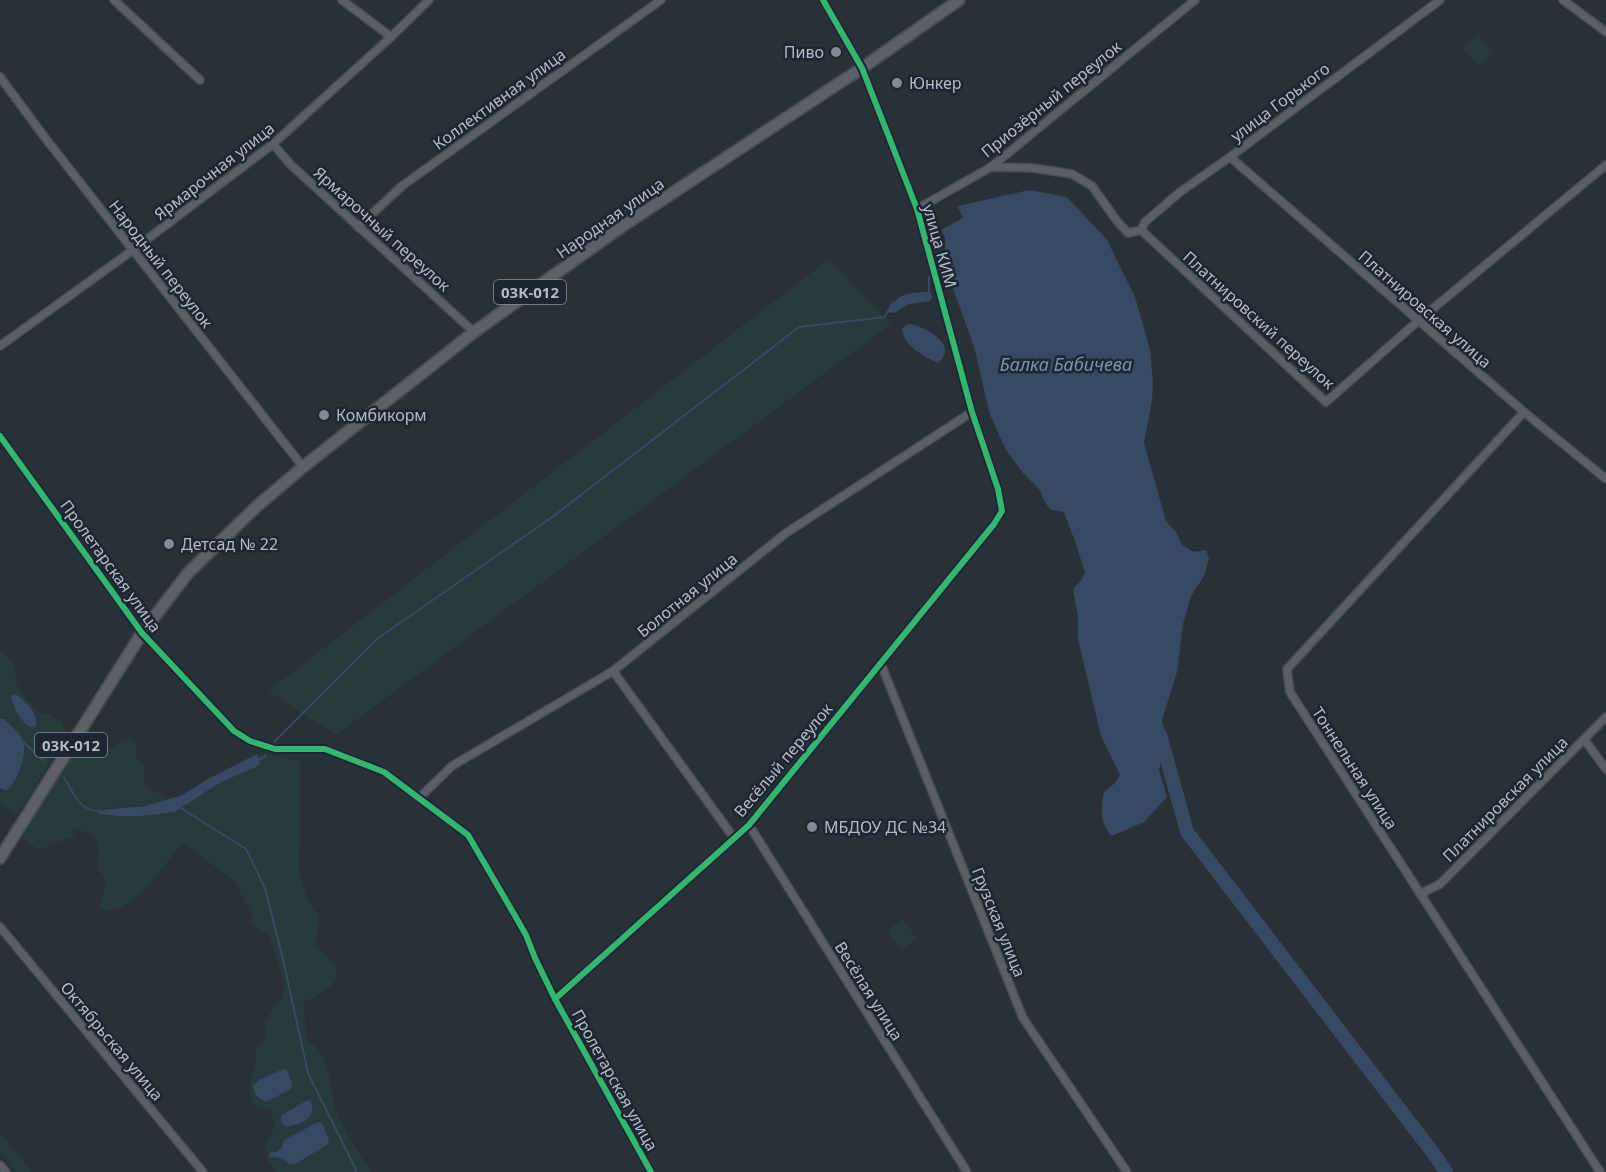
<svg xmlns="http://www.w3.org/2000/svg" width="1606" height="1172" font-family="'Noto Sans',sans-serif">
<style>
.green{fill:#273a3e}
.water{fill:#384963}
.pier{fill:#2a3038}
.lines{fill:none;stroke-linecap:round;stroke-linejoin:round}
.stream{stroke:#384963;stroke-width:2}
.river{stroke:#384963;stroke-width:14}
.minor-casing{stroke:#484c53;stroke-width:10}
.primary-casing{stroke:#484c55;stroke-width:14}
.minor{stroke:#5a5e66;stroke-width:7}
.primary{stroke:#5c6168;stroke-width:10}
.cycleway-casing{stroke:#1d2633;stroke-width:10}
.cycleway{stroke:#33b770;stroke-width:6}
.poi-dot{fill:#848b96;stroke:#1d2633;stroke-width:2}
.labels{text-anchor:middle;dominant-baseline:central;stroke-width:5;stroke-linejoin:round;paint-order:stroke}
.shield{fill:#1d2633;stroke:#878f9c;stroke-width:1.5}
.shield-label{font-size:15px;font-weight:bold;fill:#b4bcc9}
.poi-label{font-size:16px;fill:#b4bcc9;stroke:#1d2633;text-anchor:start}
.street-label{font-size:16px;fill:#b4bcc9;stroke:#1d2633}
.water-label{font-size:18px;font-style:italic;fill:#7c92b1;stroke:#1d2633}
</style>
<rect width="100%" height="100%" fill="#2a3038"/>
<g class="green">
<path d="M1478,34l15,20 -15,12 -16,-19z"/>
<path d="M829,259l62,65 -555,411 -68,-44z"/>
<path d="M0,651l10,8 5,10 1,14 8,14 14,15 13,3 10,6 6,13 -49,80 -18,-10z"/>
<path d="M83,737l15,10 12,3 12,-9 8,-3 7,8 -1,10 9,11 -1,17 24,16 -23,6 -39,2 -8,6 21,2h21l35,-4 44,-29 37,-16 4,-4 -3,-9 3,-2 41,9 -2,109 7,26 13,22 -4,29c38,25 22,42 -12,55l4,38c29,18 19,49 31,75 9,20 22,38 33,57h-95l-8,-11 -4,-15 12,-22 -6,-13 -15,-5 -5,-11v-13l5,-16 1,-16 11,-15 -2,-12 9,-17 8,-7 2,-10 -2,-12 -12,-40 -17,-12 -2,-12 -8,-16 -10,-17 -49,-36c-8,4 -10,11 -16,17 -11,15 -38,48 -58,50 -1,0 -8,-2 -9,-3 -1,-9 6,-19 4,-28 -2,-6 -8,-10 -8,-17 0,-3 2,-6 2,-9 2,-15 -11,-22 -23,-24l-4,7 -23,8 -9,6 -20,-15z"/>
<path d="M903,919l14,20 -16,11 -14,-20z"/>
<path d="M0,1132l32,40h-16l-16,-20z"/>
</g>
<g class="water">
<path d="M1029,190l38,7 40,43 28,57 15,52 3,35 -1,16 -8,43 22,78 10,11 6,13 12,7 12,-2 3,9 -5,17 -13,20 -8,28 -6,48 -15,48 5,22 -8,28 8,27 -23,25 -33,14c-12,-16 -10,-26 -7,-44l11,-9 5,-8 -19,-39 -23,-97v-23l-5,-27 8,-8 4,-8 -9,-29 -12,-32 -13,-2 -7,-9 -4,-11 -17,-17 -17,-23 -16,-35 -16,-68 -28,-78 -1,-31 -9,-19 12,1 6,-13z"/>
<path d="M925,292l6,1 1,5 -2,3 -21,3 -15,9 -6,-1c10,-19 17,-18 37,-20z"/>
<path d="M911,324c16,4 48,21 27,39 -14,-6 -35,-18 -36,-34l4,-4z"/>
<path d="M13,695h4c10,9 21,17 19,31l-4,2c-11,-5 -18,-19 -21,-30z"/>
<path d="M0,719h4c5,5 13,11 17,18 9,14 -3,44 -15,54l-6,-3z"/>
<path d="M257,754l3,9 -4,4 -37,16 -44,29 -35,4h-21l-22,-2 3,-4 45,-4 35,-10 30,-18z"/>
<path d="M283,1069l4,1 5,15 -1,4 -25,13c-8,-4 -12,-7 -13,-16l6,-6z"/>
<path d="M310,1100c1,3 3,8 2,11 -1,10 -18,15 -26,16 -4,-4 -7,-7 -4,-12l24,-14z"/>
<path d="M318,1122l4,1 7,16 -2,6 -32,19h-5c-7,-6 -11,-6 -20,-7l-1,-3 2,-2h5l6,-4 2,-8z"/>
</g>
<path class="pier" d="M956,203l7,15 -24,13 -5,-13 4,-4 8,3 6,-12z"/>
<g class="lines">
<g class="stream">
<path d="M929,277v18"/>
<path d="M23,742l20,18"/>
<path d="M274,742l103,-103 178,-124 244,-188 86,-10 8,-15"/>
<path d="M258,760l8,-4"/>
<path d="M64,777c9,15 15,35 36,34"/>
<path d="M179,807l67,42 19,39 17,67 26,118 49,99"/>
</g>
<g class="river">
<path d="M941,273l5,-4 16,8"/>
<path d="M1160,734l27,98 247,322 12,18"/>
</g>
<defs>
<g id="minor">
<path d="M114,0l86,80"/>
<path d="M342,0l49,37"/>
<path d="M1563,0l43,32"/>
<path d="M0,77l46,62 257,328"/>
<path d="M273,144l18,21 183,167"/>
<path d="M1230,157l294,255 82,67"/>
<path d="M991,167l42,1 39,6 20,12 25,35 11,12 13,-3 185,172 92,-81 188,-156"/>
<path d="M917,209l74,-42 204,-167"/>
<path d="M358,227l44,-41 259,-186"/>
<path d="M1141,230l4,-8 35,-30 50,-35 210,-157"/>
<path d="M0,346l133,-96 140,-106 118,-107 38,-37"/>
<path d="M1524,412l-237,257 3,23 310,480"/>
<path d="M0,436l142,197 92,98 16,10 25,8h50l59,23 84,63 46,79 12,21 9,23 20,41 96,173"/>
<path d="M881,664l142,354 104,154"/>
<path d="M613,671l121,167"/>
<path d="M1584,739l22,30"/>
<path d="M419,798l33,-32 161,-95 173,-138 186,-121"/>
<path d="M749,825l218,347"/>
<path d="M1420,894l20,-10 166,-167"/>
<path d="M0,927l203,245"/>
<path d="M555,999l194,-174 245,-301 8,-13 -4,-22 -26,-77 -55,-203 -55,-141 -39,-68"/>
<path d="M0,1165l6,7"/>
</g>
<path id="primary" d="M0,858l142,-225 46,-60 68,-66 47,-40 171,-135 150,-107 238,-157 97,-68"/>
</defs>
<use href="#minor" class="minor-casing"/>
<use href="#primary" class="primary-casing"/>
<use href="#minor" class="minor"/>
<use href="#primary" class="primary"/>
<defs>
<g id="cycleway">
<path d="M0,436l142,197 92,98 16,10 25,8h50l59,23 84,63 46,79 12,21 9,23 20,41 96,173"/>
<path d="M555,999l194,-174 245,-301 8,-13 -4,-22 -26,-77 -55,-203 -55,-141 -39,-68"/>
</g>
</defs>
<use href="#cycleway" class="cycleway-casing"/>
<use href="#cycleway" class="cycleway"/>
</g>
<g class="poi-dot">
<circle cx="836" cy="52" r="6"/>
<circle cx="897" cy="83" r="6"/>
<circle cx="324" cy="415" r="6"/>
<circle cx="169" cy="544" r="6"/>
<circle cx="812" cy="827" r="6"/>
</g>
<g class="labels">
<g class="shield">
<rect x="494" y="280" width="72" height="24" rx="4.5"/>
<rect x="35" y="733" width="72" height="24" rx="4.5"/>
</g>
<g class="shield-label">
<text x="530" y="292">03К-012</text>
<text x="71" y="745">03К-012</text>
</g>
<g class="poi-label">
<text x="824" y="52" text-anchor="end">Пиво</text>
<text x="909" y="83">Юнкер</text>
<text x="336" y="415">Комбикорм</text>
<text x="181" y="544">Детсад № 22</text>
<text x="824" y="827">МБДОУ ДС №34</text>
</g>
<g class="street-label">
<text transform="translate(499 99) rotate(-36)">Коллективная улица</text>
<text transform="translate(1051 99) rotate(-39)">Приозёрный переулок</text>
<text transform="translate(1280 102) rotate(-37)">улица Горького</text>
<text transform="translate(214 171) rotate(-38)">Ярмарочная улица</text>
<text transform="translate(610 218) rotate(-35)">Народная улица</text>
<text transform="translate(382 229) rotate(42)">Ярмарочный переулок</text>
<text transform="translate(940 246) rotate(74)">улица КИМ</text>
<text transform="translate(161 264) rotate(52)">Народный переулок</text>
<text transform="translate(1425 309) rotate(41)">Платнировская улица</text>
<text transform="translate(1259 320) rotate(42)">Платнировский переулок</text>
<text transform="translate(111 566) rotate(54)">Пролетарская улица</text>
<text transform="translate(687 595) rotate(-39)">Болотная улица</text>
<text transform="translate(783 760) rotate(-50)">Весёлый переулок</text>
<text transform="translate(1355 768) rotate(57)">Тоннельная улица</text>
<text transform="translate(1505 799) rotate(-45)">Платнировская улица</text>
<text transform="translate(999 922) rotate(68)">Грузская улица</text>
<text transform="translate(869 991) rotate(58)">Весёлая улица</text>
<text transform="translate(112 1041) rotate(50)">Октябрьская улица</text>
<text transform="translate(615 1080) rotate(61)">Пролетарская улица</text>
</g>
<g class="water-label">
<text x="1066" y="364">Балка Бабичева</text>
</g>
</g>
</svg>
